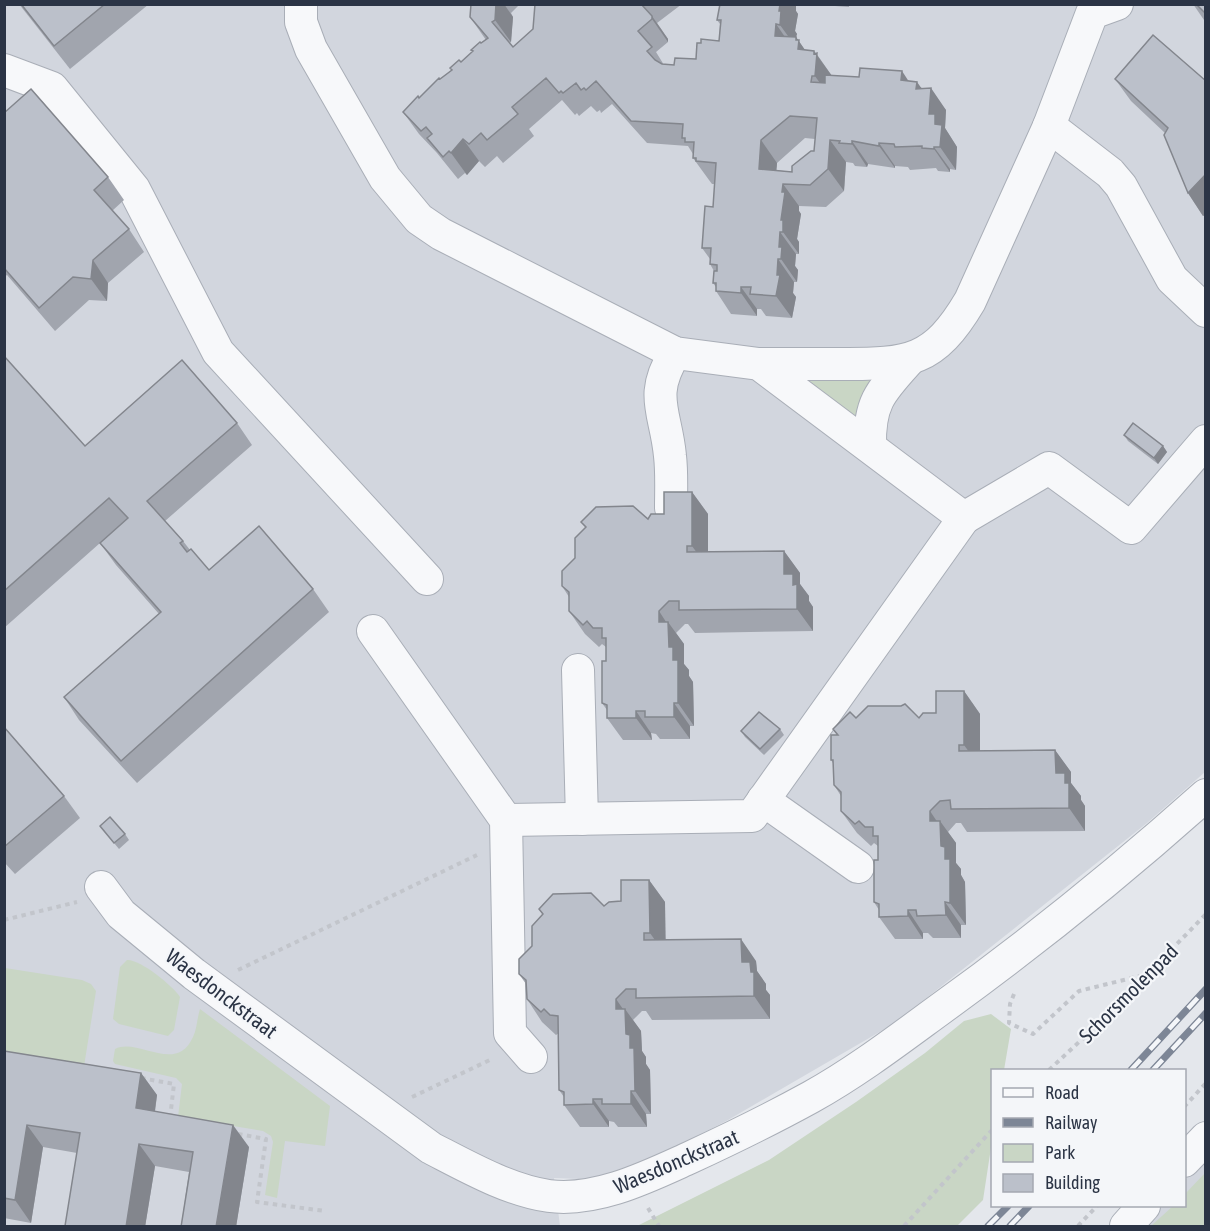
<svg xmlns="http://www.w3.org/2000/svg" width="1210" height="1231" font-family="'Asap Condensed',sans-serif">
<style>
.built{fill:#d2d6de}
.green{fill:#c9d6c5}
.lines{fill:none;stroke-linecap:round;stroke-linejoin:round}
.minor-casing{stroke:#a9aeb7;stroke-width:34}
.path{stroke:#c2c5cb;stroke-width:4;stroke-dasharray:4.5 4.5;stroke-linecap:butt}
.minor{stroke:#f7f8fa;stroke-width:32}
.rail-casing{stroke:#7d8696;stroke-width:7}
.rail{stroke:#f4f6f9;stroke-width:4.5;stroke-dasharray:14;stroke-linecap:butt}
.wall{fill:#a1a5ae;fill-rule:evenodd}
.shaded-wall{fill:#83868d}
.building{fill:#bbc0ca;stroke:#83868d;stroke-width:1.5;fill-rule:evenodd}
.labels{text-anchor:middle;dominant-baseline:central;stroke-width:4.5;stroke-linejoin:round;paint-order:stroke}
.street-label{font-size:21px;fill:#2b3445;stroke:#f4f6f9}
</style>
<rect width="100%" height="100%" fill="#e4e7ec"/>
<g class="built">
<path d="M5,5h1200v767l-58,51 -252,200 -167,97 -80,42 -40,14 -29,3 -25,-1 6,48h-555z"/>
<path d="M1205,1158v68h-64l20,-20h23l1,-26z"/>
</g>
<g class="green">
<path d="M880,373l-18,21 -7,30 -49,-44z"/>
<path d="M127,960c13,-1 46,26 53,37l-6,33 -6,6 -49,-12 -6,-5 7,-52z"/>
<path d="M5,968l77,12 9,4 5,7 -14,88 -77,-13z"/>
<path d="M200,1009l130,97 -5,40 -40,-5 -8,57 -12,-3 8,-53 -2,-6 -8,-5 -85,-14 4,-33 -6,-6 -61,-14 -2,-3 2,-12c23,-12 61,26 78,-12 4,-8 4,-19 7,-28z"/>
<path d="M991,1014l20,15 -7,41h-12v71l-9,59 -26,26h-320l132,-66 87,-58 69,-49 39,-32z"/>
<path d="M1205,1173v53h-54l22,-20h11l1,-12z"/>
</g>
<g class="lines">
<defs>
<g id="minor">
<path d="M301,4v18l10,27 74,129 34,41 22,15 234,119 84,11 205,154 -212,298 -246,4"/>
<path d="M4,70l48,18 82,101 84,163 209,227"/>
<path d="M1049,126l61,47 11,13 51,93 34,32"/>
<path d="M759,364c28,0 55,0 83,0 67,0 92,-2 128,-63l79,-175 43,-113 25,-9"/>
<path d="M870,446c-1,-44 11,-55 39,-86"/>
<path d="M671,508c0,-17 1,-35 -1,-52 -4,-44 -22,-60 5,-103"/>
<path d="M964,518l85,-50 82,60 75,-87"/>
<path d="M373,631l133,189 4,213 21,24"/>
<path d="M578,670l4,149"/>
<path d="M763,800l95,67"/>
<path d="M101,887l20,27 73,60 237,174c35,18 79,43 118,48 48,6 98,-19 140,-38 41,-19 82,-39 122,-61 45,-25 87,-57 128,-87 93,-67 182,-139 267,-215"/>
<path d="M1184,1161l22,-23"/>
<path d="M1126,1226l18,-20"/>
</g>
</defs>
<use href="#minor" class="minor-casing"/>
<g class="path">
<path d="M4,920l73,-18"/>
<path d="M238,970l239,-115"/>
<path d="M1014,994l-4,10 -1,19 24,11 46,-43 65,-16"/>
<path d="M1049,1070l60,-56 97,-100"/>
<path d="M141,1078l33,6 -4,34"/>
<path d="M412,1097l80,-38"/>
<path d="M1184,1107l22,-24"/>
<path d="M238,1134l28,5 -9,63 68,9"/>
<path d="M648,1208l11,18"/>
<path d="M904,1226l88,-96"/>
<path d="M1078,1226l19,-20"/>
</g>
<use href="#minor" class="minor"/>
<defs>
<g id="rail">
<path d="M1131,1070l75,-81"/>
<path d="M1153,1070l53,-57"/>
<path d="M988,1226l20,-20"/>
<path d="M1010,1226l19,-20"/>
</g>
</defs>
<use href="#rail" class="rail-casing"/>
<use href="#rail" class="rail"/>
</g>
<g class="wall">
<path d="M19,4h130l-79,65z"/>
<path d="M471,4h49l-9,9 2,4 -2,25 -1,1 3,4 20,-18 2,-25h147l-25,19 11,16v3l-12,10 8,13h10l22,-6 5,-16 18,-2 1,-17 -3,-4 3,-16h76v7l2,3 -3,17 2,3 -1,3 9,13 11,3 16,23 76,5 14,7 24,22 -1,18 12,19 -1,23 -6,-1v3l-12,-1 -2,-3 -26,2 -2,-3 -13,-1v2l-27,-4 -1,3 -12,-1 -2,-3 -7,-1 -2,29 -18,16 -27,-1v5l2,3 -4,25 2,3v12h-3l-1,12 3,4 -1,12h-3l-1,11 3,4 -4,21 -26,-2 -5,-7h-4v7l-26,-2 -15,-23v-4l-3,-4 1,-12 -4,-7v-5l-8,-11 11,-41 2,-23h-3l-3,-4 -16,-22v-4l-5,-8 -41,-3 -35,-39 -11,9 -1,-3 -3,2 -6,-6 -12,10 -2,-3 -2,2 -13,-15 -33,29 5,7 -31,27 -6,-7 -12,11 -6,-6 -12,14 -2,-2 -7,6 -21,-26 -18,-19 -16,-22 83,-72 -16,-23zM805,138l10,1 -1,12 -22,21 -16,-2 1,-7z"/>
<path d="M834,4h36v2l-21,-1v2l-14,-1z"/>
<path d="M1193,4h13v18l-2,-2z"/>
<path d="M1115,79l91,2v133l-3,2 -15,-23 -23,-60 -34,-32z"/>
<path d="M4,113l104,64 16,23 -12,11 17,18 15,23 -36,31 -1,18 -18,-1 -34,31 -48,-56 -3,2z"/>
<path d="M4,356l81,90 152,-23 15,22 -87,76 18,20 7,9 19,20 104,19 16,23 -192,171 -58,-63 -15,-23 95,-83 -43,-49 -16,-22 -96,85z"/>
<path d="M1124,435l39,11 4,6 -9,12 -30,-23z"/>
<path d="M692,492l16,22v38l76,-1 16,22v11l9,12v5l4,6v24l-118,2 -7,-9h-3l-9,9 8,11v20l5,6v6l4,6 1,44h-4v13h-30l-4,-5 -5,-1 1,7h-29l-16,-22v-8l-5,-7 4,-42v-14l-4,-3 -3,3 -14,-13 -16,-23v-14l-7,-11 13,-28 10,-31 -4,-5 67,-3 16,-5z"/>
<path d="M964,691l16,23v37l75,-1 16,22v11l10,13v4l4,6v25l-118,1 -6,-9h-5l-8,9 8,11v20l5,6v6l4,7 1,43h-5v13h-28l-5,-5h-5v6h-28l-16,-22v-7l-5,-8 4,-42v-14l-4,-3 -3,3 -14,-13 -16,-22v-15l-7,-11 -1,-22 -2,-3 6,-25 -4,-6 23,-11h63l17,-5z"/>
<path d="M4,727l60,69 16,22 -65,56 -11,-12z"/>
<path d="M780,729l4,6 -20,20 -19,-18 -4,-6z"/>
<path d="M100,826l25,8 4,6 -10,9z"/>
<path d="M649,880l16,22v37l91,22 1,10 9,13v6l4,5v24l-118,1 -6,-9h-4l-9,9 8,11 1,20 4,6v7l4,6 1,44h-5l1,13h-29l-4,-5 -5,-1v6h-29l-16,-22v-8l-5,-7v-57l-3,2 -14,-13 -15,-23 -1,-15 -7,-10 13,-28 11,-31 -4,-6 65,-3 17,-5z"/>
<path d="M4,1051l137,22 16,22 -2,17 94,35 -13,80h-55l8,-55 -34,-6 -10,61h-80l12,-74 -34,-6 -12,76 -27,-5z"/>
</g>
<g class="shaded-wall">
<path d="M496,4h8l9,13 -2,25 -16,-22z"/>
<path d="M780,4h16v7l2,3 -3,17 2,3 -1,3 18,26 -18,-16 -16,-22 -1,-14z"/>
<path d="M652,16l16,23v3l-16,-23z"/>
<path d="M776,24l16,23 -17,-11z"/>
<path d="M814,51l18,25 -1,23 -16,-23z"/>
<path d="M902,71l15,23 -16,-14z"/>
<path d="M917,82l13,18 1,-12 15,22 -1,18 12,19 -1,23 -16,-23 -5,-23 -19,-35z"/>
<path d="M463,139l16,22 -12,14 -16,-22z"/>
<path d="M761,140l16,23 -2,29 -16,-23z"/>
<path d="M830,140l16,22 -2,29 -16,-22z"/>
<path d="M852,141l16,23 -1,3 -15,-23z"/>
<path d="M879,143l16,23v2l-16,-22z"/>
<path d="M934,147l16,22v3l-16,-23z"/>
<path d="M1206,174v40l-3,2 -15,-23z"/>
<path d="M783,184l16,22v5l2,3 -4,25 2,3v12l-16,-22 -2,-12z"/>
<path d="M780,232l16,22 -1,12 3,4 -1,12 -16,-23 -2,-12z"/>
<path d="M778,259l16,23 -1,11 3,4 -4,21 -16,-22z"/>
<path d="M93,260l15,23 -1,18 -16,-22z"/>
<path d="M741,287l16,22v7l-16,-23z"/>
<path d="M1163,446l4,6 -9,12 -4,-6z"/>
<path d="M692,492l16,22v54l-16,-22z"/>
<path d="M784,551l16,22v11l9,12v5l4,6v24l-16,-22 -13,-35z"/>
<path d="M659,611l9,14v-3l16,22v20l5,6v6l4,6 1,44 -16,-23 -5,-43 -14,-38z"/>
<path d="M964,691l16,23v53l-16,-22z"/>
<path d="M674,703l16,23v13l-16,-22z"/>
<path d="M636,711l15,22 1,7 -16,-22z"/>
<path d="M1055,750l16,22v11l10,13v4l4,6v25l-16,-23 -13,-35z"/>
<path d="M930,811l10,15v-5l16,22v20l5,6v6l4,7 1,43 -16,-22 -5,-44 -15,-38z"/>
<path d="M649,880l16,22 1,54 -16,-23z"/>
<path d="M945,902l16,23v13l-15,-23z"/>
<path d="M908,910l15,23v6l-15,-23z"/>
<path d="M741,939l15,22 1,10 9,13v6l4,5v24l-16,-23 -12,-34z"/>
<path d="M616,999l9,13v-3l16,22 1,20 4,6v7l4,6 1,44 -16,-23 -5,-43 -14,-39z"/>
<path d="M141,1073l16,22 -5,36 -16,-23z"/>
<path d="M631,1091l15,23 1,13 -16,-23z"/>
<path d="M593,1099l16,22v6l-16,-23z"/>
<path d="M27,1125l16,22 -12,76 -16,-23z"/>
<path d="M233,1125l16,22 -13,80h-20z"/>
<path d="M139,1144l16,22 -10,61h-19z"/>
</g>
<g class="building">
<path d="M21,4h84l-51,42z"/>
<path d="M471,4h25l-1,16 -3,2 21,25 20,-18 2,-25h106l11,12v3l-14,12 14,16 -5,4 8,9 7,4 12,1 1,-7 21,1 1,-16h4v-4l18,2 2,-21h-4l3,-16h60l-1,7h2l-1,14 -4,-1 -1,12 21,1v3h3l-1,9 16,2v3l3,-1 -2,23h-3l-1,6 14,1v-8l34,2 1,-9 42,3 -1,9 16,2 -1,7 15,-1 -2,26h6v10l7,1 -2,22h-6v2l-12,-1v-2l-27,1 -1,-3 -15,-1v3l-27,-5v3l-13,-1 1,-2 -10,-1 -2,29 -18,16 -27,-1 -1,8h3l-4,28h2v12h-3l-1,15h3l-1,12h-3l-1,16h3l-4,21 -26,-2 1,-7h-10v6l-25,-2v-8h-3l1,-12h3v-6l-7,-1 1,-16h-9l3,-42 8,1 3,-44 -20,-2v-3h-3l1,-16h-9v-4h-3l1,-14 -52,-3 -35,-40 -10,9 -2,-2 -3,2 -5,-7 -13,10 -2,-2 -2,2 -13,-15 -34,29 6,7 -31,26 -6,-7 -12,11 -6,-5 -12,14 -2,-2 -6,6 -16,-19 5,-4 -6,-7 -5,4 -18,-19 15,-16 1,2 20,-20 1,1 12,-9 -2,-2 9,-8 2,2 12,-11 -2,-1 9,-8 1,1 7,-5 -18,-21zM790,116l27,2 -3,33h-3l-19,15v6l-33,-3 2,-29z"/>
<path d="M1196,4h10v10z"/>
<path d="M1153,35l53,46v93l-18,19 -24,-58 4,-7 -53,-49z"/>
<path d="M31,89l77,88 -14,13 35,39 -36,31 -2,19 -18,-2 -34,31 -35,-40v-155z"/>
<path d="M4,356l81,90 97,-86 55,63 -90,78 36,40 -3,2 7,9 4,-3 18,21 50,-44 54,63 -192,172 -57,-64 97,-85 -61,-69 28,-25 -19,-20 -105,93z"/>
<path d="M1133,423l30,23 -9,12 -30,-23z"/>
<path d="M664,492h28v54h-5v6l97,-1v23h9v11l4,-1v25l-118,1v-9h-10l-10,10v11h9l1,25h4v13h5v43h-4v14h-29v-6h-9v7h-29v-13l-5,-2v-42h4v-23h-4v-10h-9l-6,-7 -4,4 -14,-14v-19l-7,-6v-15l13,-13v-20l11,-11 -5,-5 15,-15 37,-1 15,13 3,-5h13z"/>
<path d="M936,691h28v54h-5v6l96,-1 1,23h9v10h4v25l-118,1 -1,-9 -10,1 -10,10v10h10l1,25 4,1v12h5v44l-5,-1 1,13 -29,1 -1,-6h-8v6l-29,1v-13l-5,-2v-42h4v-24h-5v-9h-8l-6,-6 -4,3 -14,-13v-19l-7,-7 -1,-25h-2v-25h7l-5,-6 17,-17 6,6 12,-12h33l4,-2 14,14 4,-5h13z"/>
<path d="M759,712l21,17 -20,20 -19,-18z"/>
<path d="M4,727l60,69 -60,51z"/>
<path d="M110,817l15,17 -11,9 -14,-17z"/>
<path d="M621,880h28l1,53h-6v7l97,-1 1,23h8l1,10h3v24l-118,2v-9h-10l-10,10v10h9l1,25 4,1v13h4l1,43h-4v13h-29v-5h-9v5l-29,1v-13l-5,-2 -1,-74 -8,-1 -6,-6 -3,3 -14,-13 -1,-19 -7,-6v-15l13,-13v-20l11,-12 -4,-5 14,-15 38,-1 13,13 5,-4 12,-1z"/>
<path d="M4,1051l137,22 -5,35 97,17 -17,102h-35l12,-75 -54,-8 -13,83 -61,-1 15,-93 -53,-8 -12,75 -11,-2z"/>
</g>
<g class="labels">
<g class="street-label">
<text transform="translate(222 993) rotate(37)">Waesdonckstraat</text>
<text transform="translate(1128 993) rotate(-45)">Schorsmolenpad</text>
<text transform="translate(676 1161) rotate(-23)">Waesdonckstraat</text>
</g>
</g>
<rect width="1210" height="1231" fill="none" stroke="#2b3445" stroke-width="12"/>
<rect x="991" y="1069" width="195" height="138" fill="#f4f6f9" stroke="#a4a8b1" stroke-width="1.5"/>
<rect x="1003" y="1088" width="30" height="9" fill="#f7f8fa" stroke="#a4a8b1" stroke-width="1.5"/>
<text x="1045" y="1099" font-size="18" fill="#2b3445">Road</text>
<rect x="1003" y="1118" width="30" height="9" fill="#7d8696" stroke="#a4a8b1" stroke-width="1.5"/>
<text x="1045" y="1129" font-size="18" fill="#2b3445">Railway</text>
<rect x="1003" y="1144" width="30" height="18" fill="#c9d6c5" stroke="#a4a8b1" stroke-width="1.5"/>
<text x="1045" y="1159" font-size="18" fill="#2b3445">Park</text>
<rect x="1003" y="1174" width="30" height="18" fill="#bbc0ca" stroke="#a4a8b1" stroke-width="1.5"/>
<text x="1045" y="1189" font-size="18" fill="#2b3445">Building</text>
</svg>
